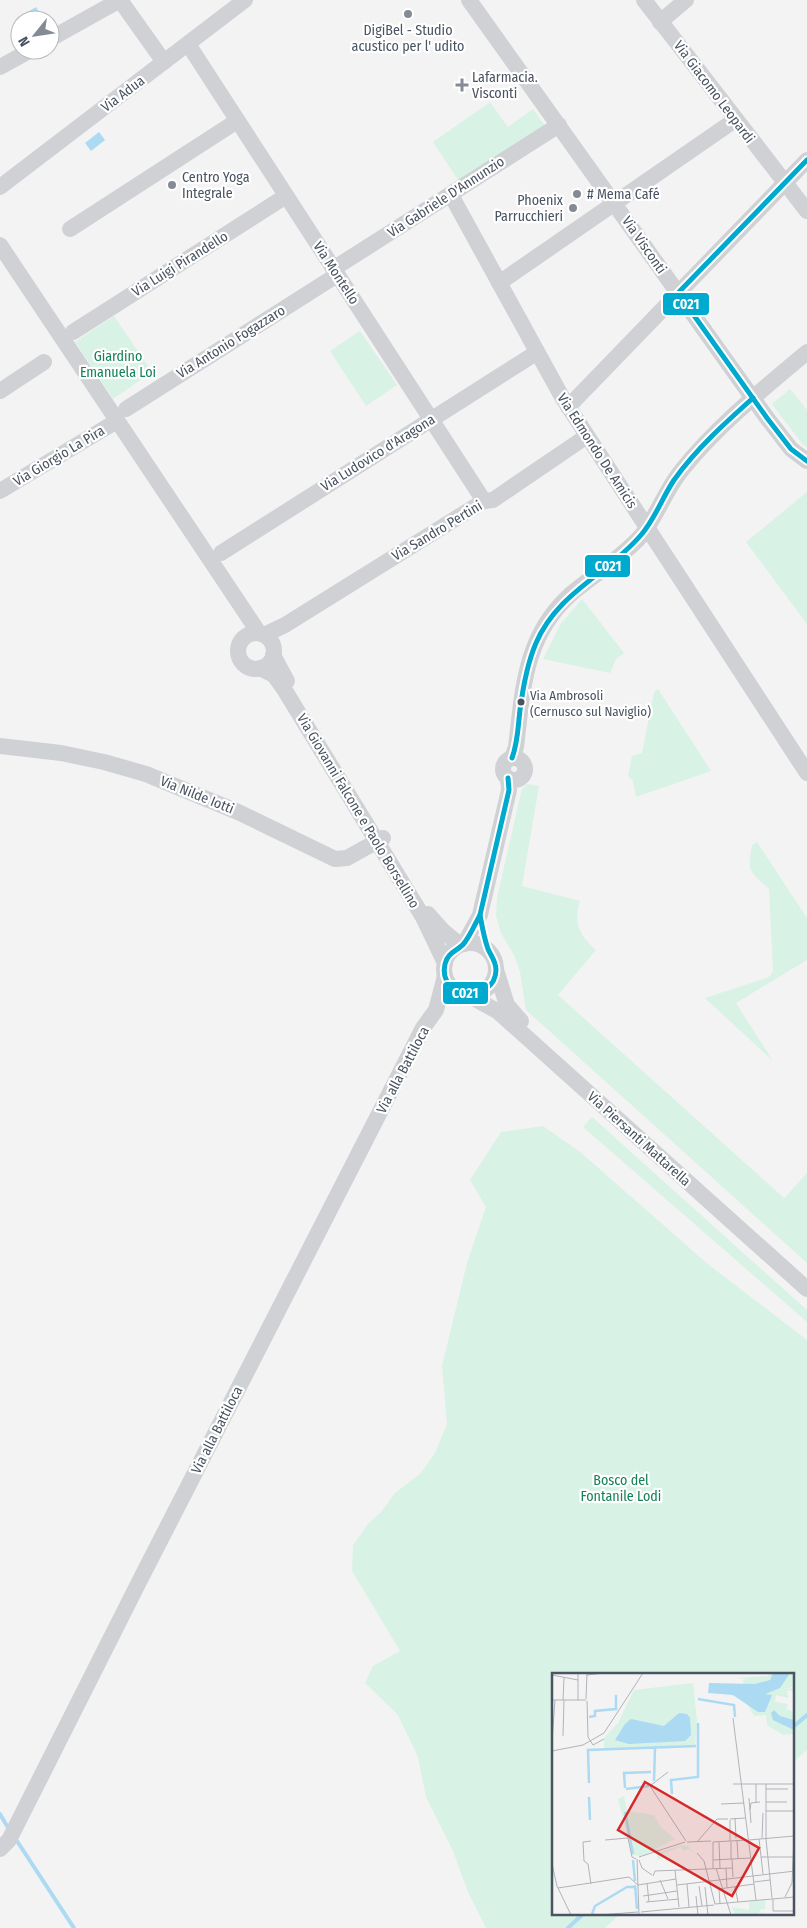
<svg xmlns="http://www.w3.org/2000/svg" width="807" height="1928" font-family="'Fira Sans Condensed',sans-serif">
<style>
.green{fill:#d8f2e5}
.water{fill:#abdaf2}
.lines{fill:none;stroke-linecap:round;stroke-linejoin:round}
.stream{stroke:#abdaf2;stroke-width:4}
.minor{stroke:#cfd1d4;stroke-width:16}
.bus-1-casing{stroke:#fff;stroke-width:9}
.bus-1{stroke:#00a9ce;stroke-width:5}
.poi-dot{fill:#858b94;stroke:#fff;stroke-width:2}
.bus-dot{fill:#495361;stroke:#fff;stroke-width:2}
.labels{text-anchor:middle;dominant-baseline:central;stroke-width:4.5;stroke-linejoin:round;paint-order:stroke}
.bus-label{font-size:13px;fill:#495361;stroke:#fff;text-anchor:start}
.poi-label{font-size:14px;fill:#495361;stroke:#fff;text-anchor:start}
.street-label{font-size:14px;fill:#495361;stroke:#fff}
.park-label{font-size:14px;fill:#148258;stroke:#fff}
.inset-river{fill:none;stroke:#abdaf2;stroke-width:2.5}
.inset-road{fill:none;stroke:#b0b3b9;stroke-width:1}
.view{fill:#d62828;fill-opacity:0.15;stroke:#d62828;stroke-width:2.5}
.inset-edge{fill:none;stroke:#495361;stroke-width:2.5}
.line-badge{stroke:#fff;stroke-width:2}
.badge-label{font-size:14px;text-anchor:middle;font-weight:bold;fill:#fff}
</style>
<rect width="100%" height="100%" fill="#f4f3f3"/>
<g class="green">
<path d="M490,102l18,25 25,-18 13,18 -86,56 -27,-41z"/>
<path d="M114,316l38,56 -39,27 -38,-57z"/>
<path d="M360,331l37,54 -31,21 -36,-55z"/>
<path d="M790,389l17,21v37l-4,-2 -31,-41z"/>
<path d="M807,492v132l-61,-82z"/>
<path d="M582,599l42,54 -8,6 -6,14 -67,-14 17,-34z"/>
<path d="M658,689l53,82 -75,26 -3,-16 -5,-5 4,-20 10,-3 12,-61z"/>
<path d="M527,784l12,2 -17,100 58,15c-7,22 -1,34 16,49l-38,45 226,203 -4,5 27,-30v90l-281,-253 -6,-38 -5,-15 -14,-24 -5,-17 1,-18 22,-97 3,-12z"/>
<path d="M757,842l50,76v42l-71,43 37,58 -68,-63 64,-21 4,-6 -4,-82c-20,-18 -22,-17 -17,-44z"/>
<path d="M592,1117l215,193v12l-224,-195z"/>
<path d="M543,1126l36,25 130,114 98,75v410l-14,12v-88h-240v240h67l-15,14h-119l-18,-36 -15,-41 -27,-54 -8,-40 -20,-42 -33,-32 8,-17 27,-15 -48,-80 1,-26 15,-21 13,-12 14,-19 25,-19 15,-21 12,-29 -5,-58 25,-103 19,-56 -16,-27 31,-48z"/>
</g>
<g class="water">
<path d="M36,7l5,9 -7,4h-11l-2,-4z"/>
<path d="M99,132l6,8 -14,11 -6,-8z"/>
</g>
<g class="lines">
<g class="stream">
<path d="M793,1727l14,-12"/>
<path d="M0,1814l7,12"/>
<path d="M17,1841l57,87"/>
<path d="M568,1928l15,-14"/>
</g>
<g class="minor">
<path d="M120,0l44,62"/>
<path d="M469,0l298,418 24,31 16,12"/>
<path d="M644,0l163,211"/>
<path d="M660,22l26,-22"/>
<path d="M50,39l70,-39"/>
<path d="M188,44l296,457"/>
<path d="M0,67l31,-17"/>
<path d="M0,187l245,-187"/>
<path d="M451,195l111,202 245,376"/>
<path d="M70,229l167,-108"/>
<path d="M0,245l259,388"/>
<path d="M333,269l226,-144"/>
<path d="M499,283l236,-163"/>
<path d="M73,332l213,-136"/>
<path d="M0,391l44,-29"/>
<path d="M568,407l239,-247"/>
<path d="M126,409l211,-134"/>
<path d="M0,491l117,-70"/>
<path d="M221,553l315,-200"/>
<circle cx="256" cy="651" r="18"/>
<path d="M264,635l21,-10 199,-124 9,-1 94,-64"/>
<path d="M273,655l14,26"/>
<path d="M260,668l14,7 10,14 139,228 22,46"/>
<path d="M0,746l61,7 43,9 42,12 92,38 97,47 12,-1 36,-20"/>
<path d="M512,758l4,-11c7,-58 8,-111 55,-153 23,-19 50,-36 70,-58 16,-20 24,-45 40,-65 36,-45 82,-82 126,-119"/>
<circle cx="514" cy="769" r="11"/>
<path d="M428,914l15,17 17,14"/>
<circle cx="470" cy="969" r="26"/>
<path d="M464,944l16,-29 29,-125 -1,-12"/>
<path d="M496,970l11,35 14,16"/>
<path d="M466,994l31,17 7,6 303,272"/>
<path d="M0,1849l9,-9 131,-260 283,-552 13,-18 9,-34"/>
</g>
<defs>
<g id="bus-1">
<path d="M807,160l-129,133 89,125 24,31 16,12"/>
<path d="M512,758c6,-16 6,-32 8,-48 3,-23 7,-46 16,-67 22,-51 71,-68 105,-108 14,-16 21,-37 33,-55 22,-31 51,-57 79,-82"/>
<path d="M480,915c2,11 4,23 8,34 3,7 8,12 8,21 -1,34 -59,30 -51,-6 3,-13 14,-13 20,-22 6,-8 10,-18 15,-27z"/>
<path d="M480,915l29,-125 -1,-12"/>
</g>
</defs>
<use href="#bus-1" class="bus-1-casing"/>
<use href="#bus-1" class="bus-1"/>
</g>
<g class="poi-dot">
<circle cx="408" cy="14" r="5"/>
<path d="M459.5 77.5h5v5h5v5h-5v5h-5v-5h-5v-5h5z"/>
<circle cx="172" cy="185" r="5"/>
<circle cx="577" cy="194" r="5"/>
<circle cx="573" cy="208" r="5"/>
</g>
<circle class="bus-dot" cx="521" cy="702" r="4.5"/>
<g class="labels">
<g class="bus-label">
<text x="530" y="695">Via Ambrosoli<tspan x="530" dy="16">(Cernusco sul Naviglio)</tspan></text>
</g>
<g class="poi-label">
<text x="408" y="30" text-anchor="middle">DigiBel - Studio<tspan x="408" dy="16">acustico per l' udito</tspan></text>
<text x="472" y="77">Lafarmacia.<tspan x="472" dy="16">Visconti</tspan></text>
<text x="182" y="177">Centro Yoga<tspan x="182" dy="16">Integrale</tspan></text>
<text x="587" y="194"># Mema Café</text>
<text x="563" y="200" text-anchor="end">Phoenix<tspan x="563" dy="16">Parrucchieri</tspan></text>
</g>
<g class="street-label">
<text transform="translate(714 92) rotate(53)">Via Giacomo Leopardi</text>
<text transform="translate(123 94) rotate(-37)">Via Adua</text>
<text transform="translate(446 197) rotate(-33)">Via Gabriele D'Annunzio</text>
<text transform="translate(644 245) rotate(55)">Via Visconti</text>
<text transform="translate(180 264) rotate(-32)">Via Luigi Pirandello</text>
<text transform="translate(336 273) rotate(57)">Via Montello</text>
<text transform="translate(231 342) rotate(-32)">Via Antonio Fogazzaro</text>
<text transform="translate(597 451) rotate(57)">Via Edmondo De Amicis</text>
<text transform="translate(378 453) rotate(-32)">Via Ludovico d'Aragona</text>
<text transform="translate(59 456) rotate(-31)">Via Giorgio La Pira</text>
<text transform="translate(437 531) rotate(-31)">Via Sandro Pertini</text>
<text transform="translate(197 795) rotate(22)">Via Nilde Iotti</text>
<text transform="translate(358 811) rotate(59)">Via Giovanni Falcone e Paolo Borsellino</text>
<text transform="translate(403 1070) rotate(-62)">Via alla Battiloca</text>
<text transform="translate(639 1139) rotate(42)">Via Piersanti Mattarella</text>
<text transform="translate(217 1430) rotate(-63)">Via alla Battiloca</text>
</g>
<g class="park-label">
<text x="118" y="356">Giardino<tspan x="118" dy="16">Emanuela Loi</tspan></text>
<text x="621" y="1480">Bosco del<tspan x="621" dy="16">Fontanile Lodi</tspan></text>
</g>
</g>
<g transform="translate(552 1673)">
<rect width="242" height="242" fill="#f4f3f3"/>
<path d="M217,0h25v14l-16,3 16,-2v3l-7,-1 1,8 -12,-3 -1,7 13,2 -2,5 8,3v22l-11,1 -16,-10 -1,-10 -12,1 -6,-10 -5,-26 4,-1 -11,-1 32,-2zM141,10l4,38 -2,24 -91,4v-11l14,-15 16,-33zM72,123l3,15 27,4 6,11 15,13 -26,13 24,-7 -33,11 -8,-1 -14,-56zM130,172l6,1 7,7 -6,-4 -6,2 -2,-4 -19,7 1,4 -6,2v-7zM213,227v9l-6,1 3,4 -3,-2v3h-24l-3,-8 17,3v-8z" fill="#d8f2e5"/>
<path d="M221,0h17l-10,15 -15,6 7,1 -7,17h-7l-25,-17 -25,-2 1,-10 46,1 15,-4zM222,37l6,6 14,4v10l-21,-10 -2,-7zM127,40l8,1 3,4 1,17 -6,6 -56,3 -14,-4 10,-16 6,-5 33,7z" fill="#abdaf2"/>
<path class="inset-river" d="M146,26l36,6 1,12M37,44l6,-1v-5l21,-2v-14M102,108l1,-33M37,110l-1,-33 108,-4M73,115l-1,-15 27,-1M74,116l23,-3M120,121l-1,-14 27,-3v-54M37,124l1,23M73,139l8,42M81,187l2,21M83,212l2,24M40,241l3,-8 32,-19h8"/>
<path class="inset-road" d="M0,2l26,5M35,2l17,-2M34,26l1,-26M0,27h34M11,27l1,-22M26,27v-27M35,28l1,36 5,8 11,-6M181,45l23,182M11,63l1,-36M0,68l3,-41M0,78l31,-6 21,-12 39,-60M116,99l-18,14 36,55M181,111h62M204,111v19M214,111v55l6,59M214,116h22M197,125l2,25M214,129h21M169,131l23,-1M198,137l1,-7 9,-1M214,138h29M183,145l1,20M178,146l15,-1M178,147v21M210,165l1,-25M207,166l4,35M53,167l23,-2 4,19 4,2M197,167l45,-4M185,168l1,17M135,169l24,-1M145,169l20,-23h11M161,169l34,-2M161,169v26M167,169l1,26M179,169v17M145,180l7,8 11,43M87,184l46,-15M209,184h32M85,186l2,56M180,186l1,18M87,187l3,8 10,7M161,187l37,-2M0,191l5,22 14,29M164,195l15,47M174,195l1,20M123,197l4,37M101,203l2,-5 77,-3M108,207l8,19M202,209l16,-2M95,210l2,19M39,211l-3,-20 -4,-3 -1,-19 8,-1M135,211l2,23M125,212l118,-14M147,213l3,20M153,214l3,28M183,214l3,15M6,215l71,-11 9,8 38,-6M91,223l34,-5M144,223l2,19M233,224l7,-14 2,-46M221,226v12h22M94,229l33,-3M163,231l80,-7M168,231l-1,-15 35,-5M89,239l73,-7M47,242l39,-3"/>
<path class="view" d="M93,109l114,66 -27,48 -114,-66z"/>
<rect width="242" height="242" class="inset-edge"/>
</g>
<g class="line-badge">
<rect x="662" y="292" width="48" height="24" rx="5" fill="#00a9ce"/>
<rect x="584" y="554" width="47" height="24" rx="5" fill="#00a9ce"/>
<rect x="442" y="981" width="47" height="24" rx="5" fill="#00a9ce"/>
</g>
<g class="badge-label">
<text x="686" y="309">C021</text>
<text x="608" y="571">C021</text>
<text x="465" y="998">C021</text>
</g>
<g transform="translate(35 35) rotate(240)"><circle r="24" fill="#ffffff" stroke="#b6bac0"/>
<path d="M0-4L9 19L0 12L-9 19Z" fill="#858b94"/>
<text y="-8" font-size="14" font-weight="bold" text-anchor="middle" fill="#495361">N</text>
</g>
</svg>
